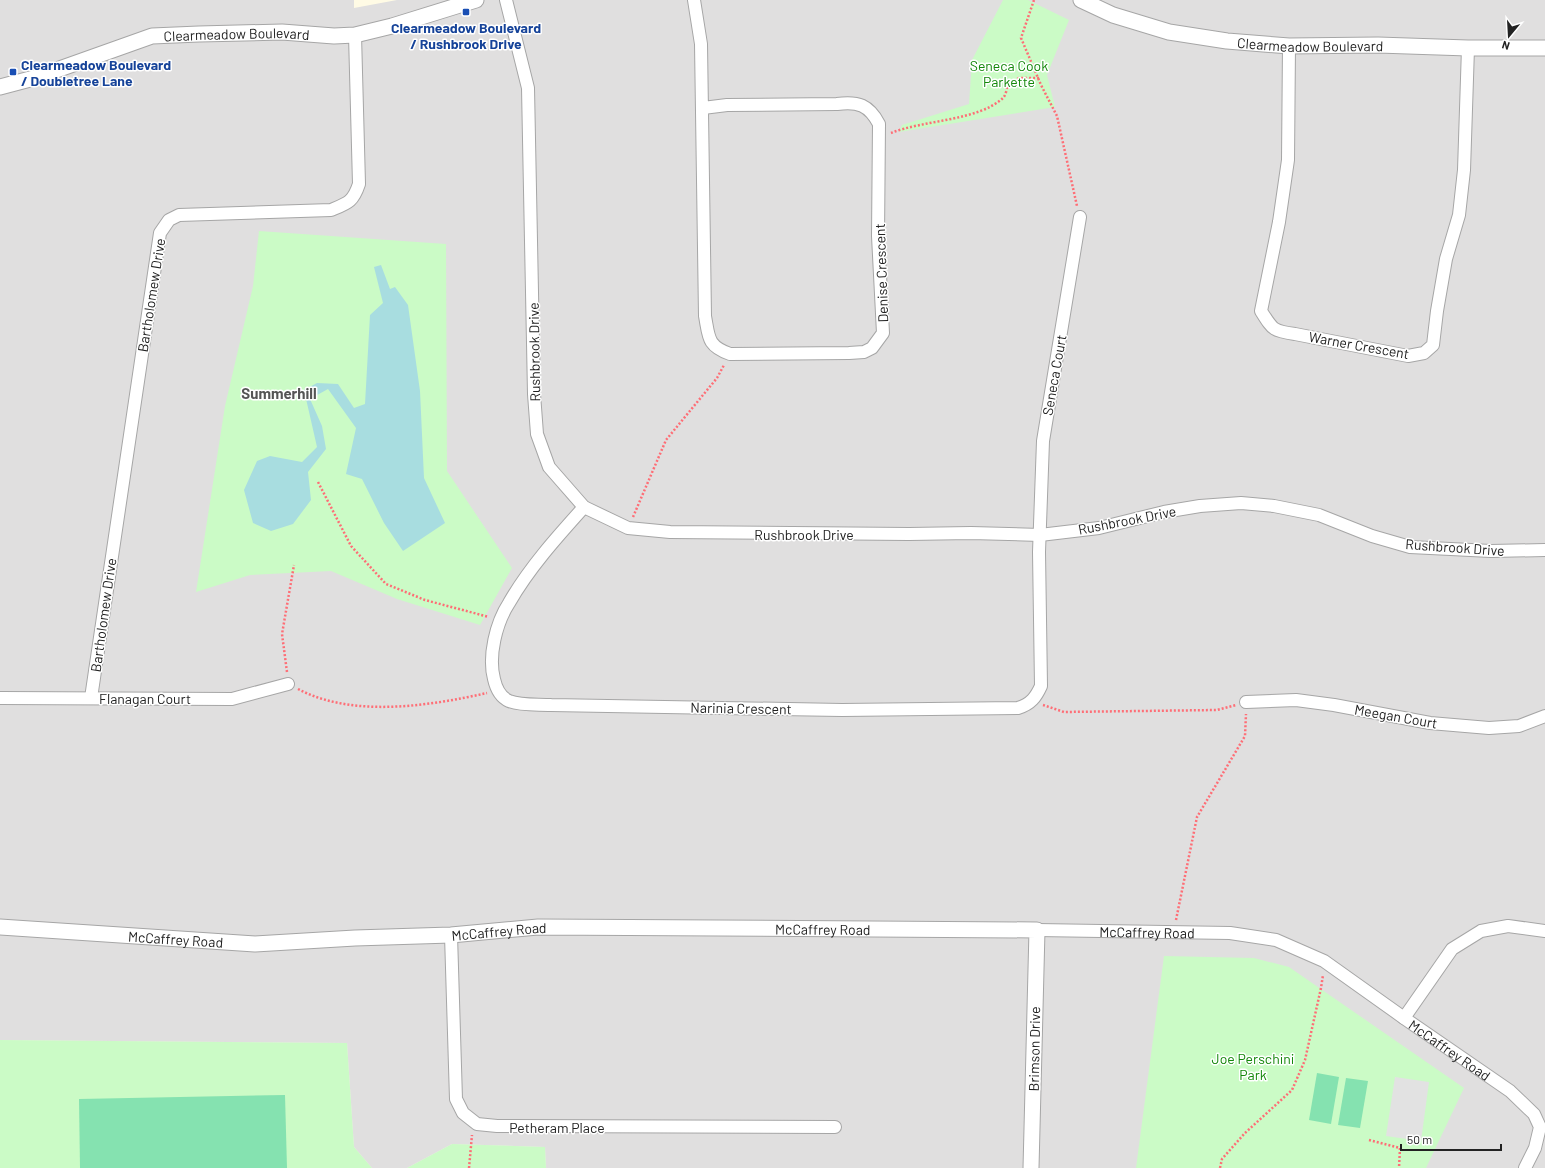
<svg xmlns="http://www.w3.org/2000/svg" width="1545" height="1168" font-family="Barlow,sans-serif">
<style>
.residential{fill:#e0dfdf}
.education{fill:#fffbe5}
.park{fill:#cbfbc6}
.pitch{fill:#85e2b0}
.parking{fill:#e2e2e2}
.water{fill:#a8dde0}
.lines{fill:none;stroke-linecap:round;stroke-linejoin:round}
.minor-casing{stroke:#a6a6a6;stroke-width:14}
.tertiary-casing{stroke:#a6a6a6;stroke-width:17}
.path{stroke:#fe6e76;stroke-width:2.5;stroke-dasharray:2 2;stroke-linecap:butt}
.minor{stroke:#fff;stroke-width:12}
.tertiary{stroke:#fff;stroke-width:15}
.transit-dot{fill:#1a4fb4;stroke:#fff;stroke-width:1.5}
.labels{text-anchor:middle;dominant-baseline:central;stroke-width:3;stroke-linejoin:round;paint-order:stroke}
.transit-label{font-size:14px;font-weight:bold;fill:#164399;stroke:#fff}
.street-label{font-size:14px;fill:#222;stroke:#fff}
.park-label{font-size:14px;fill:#128709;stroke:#fff}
.neighbourhood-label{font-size:15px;font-weight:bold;fill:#555;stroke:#fff}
</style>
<rect width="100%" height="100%" fill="#f2eee9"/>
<path class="residential" d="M0,0h1545v1168h-999l-1,-21 -93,-3 -45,24h-35l-18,-21 -7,-104 -347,-3z"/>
<path class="education" d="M354,0h43l-43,8z"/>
<g class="park">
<path d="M1003,0h25l41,20 -22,55 8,32 -156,25 3,-7 67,-21 3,-44z"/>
<path d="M259,231l187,13 1,227 65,97 -32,57 -83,-26 -66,-28 -81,4 -54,17 29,-186 28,-120z"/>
<path d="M1164,956l90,2 35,9 175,121 -38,80h-290z"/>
<path d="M0,1040l347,3 7,104 18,21h-372z"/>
<path d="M452,1144l93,3 1,21h-139z"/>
</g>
<g class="pitch">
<path d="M1317,1073l22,4 -8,47 -22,-4z"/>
<path d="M1346,1078l22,3 -8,47 -22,-3z"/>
<path d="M285,1095l2,73h-207l-1,-69z"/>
</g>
<path class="parking" d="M1395,1077l34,5 -8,59 -35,-5z"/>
<path class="water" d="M381,265l9,24 5,-2 13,18 12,86 4,87 21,45 -42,28 -19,-28 -22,-44 -16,-5 10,-46 -28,-39 -18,10 12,27 4,23 -18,23 3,28 -18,24 -22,7 -18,-8 -9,-33 13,-29 13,-5 32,6 15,-15 -13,-57 13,-7 21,1 16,24 11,-4 5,-89 13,-12 -9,-36z"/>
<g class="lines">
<defs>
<g id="minor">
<path d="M506,0l22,88 6,306 3,40 12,33 35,40 44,21 42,4 239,2 62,-1 69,2 59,-7 65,-16 36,-6 41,-3 33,3 45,9 53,21 38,11 81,4 54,-1"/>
<path d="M694,0l7,44 4,272c4,21 2,30 25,38l119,-1 15,-1 8,-4 11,-15 -5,-97 1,-112c-10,-19 -21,-23 -42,-20l-110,1 -24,3"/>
<path d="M1289,46l-1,114 -9,62 -18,89c12,19 12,20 34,23l113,22 16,-3 9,-8 4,-34 9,-52 13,-44 5,-45 4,-122"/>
<path d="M584,507c-27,30 -55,61 -75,96 -13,20 -21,53 -15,76 2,9 6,18 15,22 12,5 30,3 42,4l291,5 176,-2c13,-4 18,-11 23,-22l-2,-134 4,-111 37,-224"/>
<path d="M0,698l232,1 56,-15"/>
<path d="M91,698l69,-465 9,-13 10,-5 152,-5c17,-7 22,-8 28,-26l-4,-149"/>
<path d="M1246,702l50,-2 38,5 96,18 59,5 30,-2 26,-10"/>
<path id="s1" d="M1037,930l193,3 46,7 48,21 80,57 106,73 24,23 6,13 -5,21 -10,20"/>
<path d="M451,935l5,164 7,14 14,11 20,2 338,1"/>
<path d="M1404,1018l48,-69 29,-18 27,-5 37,5"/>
</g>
<g id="tertiary">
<path id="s2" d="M1081,0l32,15 56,17 58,9 62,5 89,-1 90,3h77"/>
<path id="s3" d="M0,87l34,-9 118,-42 47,-2 83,-2 52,4 21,-1 37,-9 84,-26"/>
<path id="s4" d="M0,927l255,17 100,-6 96,-3 87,-8 499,3 -6,238"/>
</g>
</defs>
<use href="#minor" class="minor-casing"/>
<use href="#tertiary" class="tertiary-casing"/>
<g class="path">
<path d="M1034,0l-13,38 20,47 16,31 20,90"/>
<path d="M891,133c32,-13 87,-12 112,-35 3,-3 4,-10 5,-14l11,-6h20"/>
<path d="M318,482l33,64 35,38 39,16 64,17"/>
<path d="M633,517l33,-77 51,-62 7,-13"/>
<path d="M287,672l-5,-38 12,-69"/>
<path d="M298,689c55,29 131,17 189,4"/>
<path d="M1043,705l21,7 153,-2 19,-5"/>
<path d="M1176,920l21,-103 48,-81 1,-22"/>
<path d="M1369,1140l31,8 -1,20"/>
<path d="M469,1168l3,-33"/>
<path d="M1220,1168l2,-9 23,-26 47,-43 13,-30 16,-72 2,-13"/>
</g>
<use href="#minor" class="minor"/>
<use href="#tertiary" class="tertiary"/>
</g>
<g class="transit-dot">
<rect x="462" y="8" width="8" height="8" rx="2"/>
<rect x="9" y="68" width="8" height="8" rx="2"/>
</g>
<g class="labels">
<g class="transit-label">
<text x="466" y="27">Clearmeadow Boulevard<tspan x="466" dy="16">/ Rushbrook Drive</tspan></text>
<text x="21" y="64" text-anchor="start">Clearmeadow Boulevard<tspan x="21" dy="16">/ Doubletree Lane</tspan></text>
</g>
<g class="street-label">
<text stroke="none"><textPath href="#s3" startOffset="245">Clearmeadow Boulevard</textPath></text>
<text stroke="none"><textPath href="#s2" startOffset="236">Clearmeadow Boulevard</textPath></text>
<text transform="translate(881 273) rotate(-92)">Denise Crescent</text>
<text transform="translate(151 295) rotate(-81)">Bartholomew Drive</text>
<text transform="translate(1359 345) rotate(10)">Warner Crescent</text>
<text transform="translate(534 352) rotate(-91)">Rushbrook Drive</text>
<text transform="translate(1054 375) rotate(-80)">Seneca Court</text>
<text transform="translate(1127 520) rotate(-11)">Rushbrook Drive</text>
<text x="804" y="534">Rushbrook Drive</text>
<text transform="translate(1455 547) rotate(4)">Rushbrook Drive</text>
<text transform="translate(103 615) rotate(-82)">Bartholomew Drive</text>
<text x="145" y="698">Flanagan Court</text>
<text transform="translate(741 708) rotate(1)">Narinia Crescent</text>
<text transform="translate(1396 716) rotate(10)">Meegan Court</text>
<text stroke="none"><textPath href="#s4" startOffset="824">McCaffrey Road</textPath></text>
<text stroke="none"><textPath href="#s4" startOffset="500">McCaffrey Road</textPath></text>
<text stroke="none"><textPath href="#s1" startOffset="110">McCaffrey Road</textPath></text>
<text stroke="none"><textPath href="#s4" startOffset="176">McCaffrey Road</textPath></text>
<text transform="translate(1034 1049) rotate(-89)">Brimson Drive</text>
<text stroke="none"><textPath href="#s1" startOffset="446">McCaffrey Road</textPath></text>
<text x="557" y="1127">Petheram Place</text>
</g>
<g class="park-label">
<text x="1009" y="65">Seneca Cook<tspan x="1009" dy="16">Parkette</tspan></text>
<text x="1253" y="1058">Joe Perschini<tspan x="1253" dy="16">Park</tspan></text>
</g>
<g class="neighbourhood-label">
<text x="279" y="393">Summerhill</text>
</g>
</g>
<g transform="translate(1509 36) rotate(198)" stroke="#ffffff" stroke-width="3" paint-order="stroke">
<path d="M0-3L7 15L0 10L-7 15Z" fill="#222222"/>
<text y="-6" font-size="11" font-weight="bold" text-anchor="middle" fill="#222222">N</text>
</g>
<path d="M1401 1144v6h100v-6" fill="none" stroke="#222222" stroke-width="2"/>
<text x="1407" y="1144" font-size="12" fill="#222222" stroke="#ffffff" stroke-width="3" paint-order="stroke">50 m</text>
</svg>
